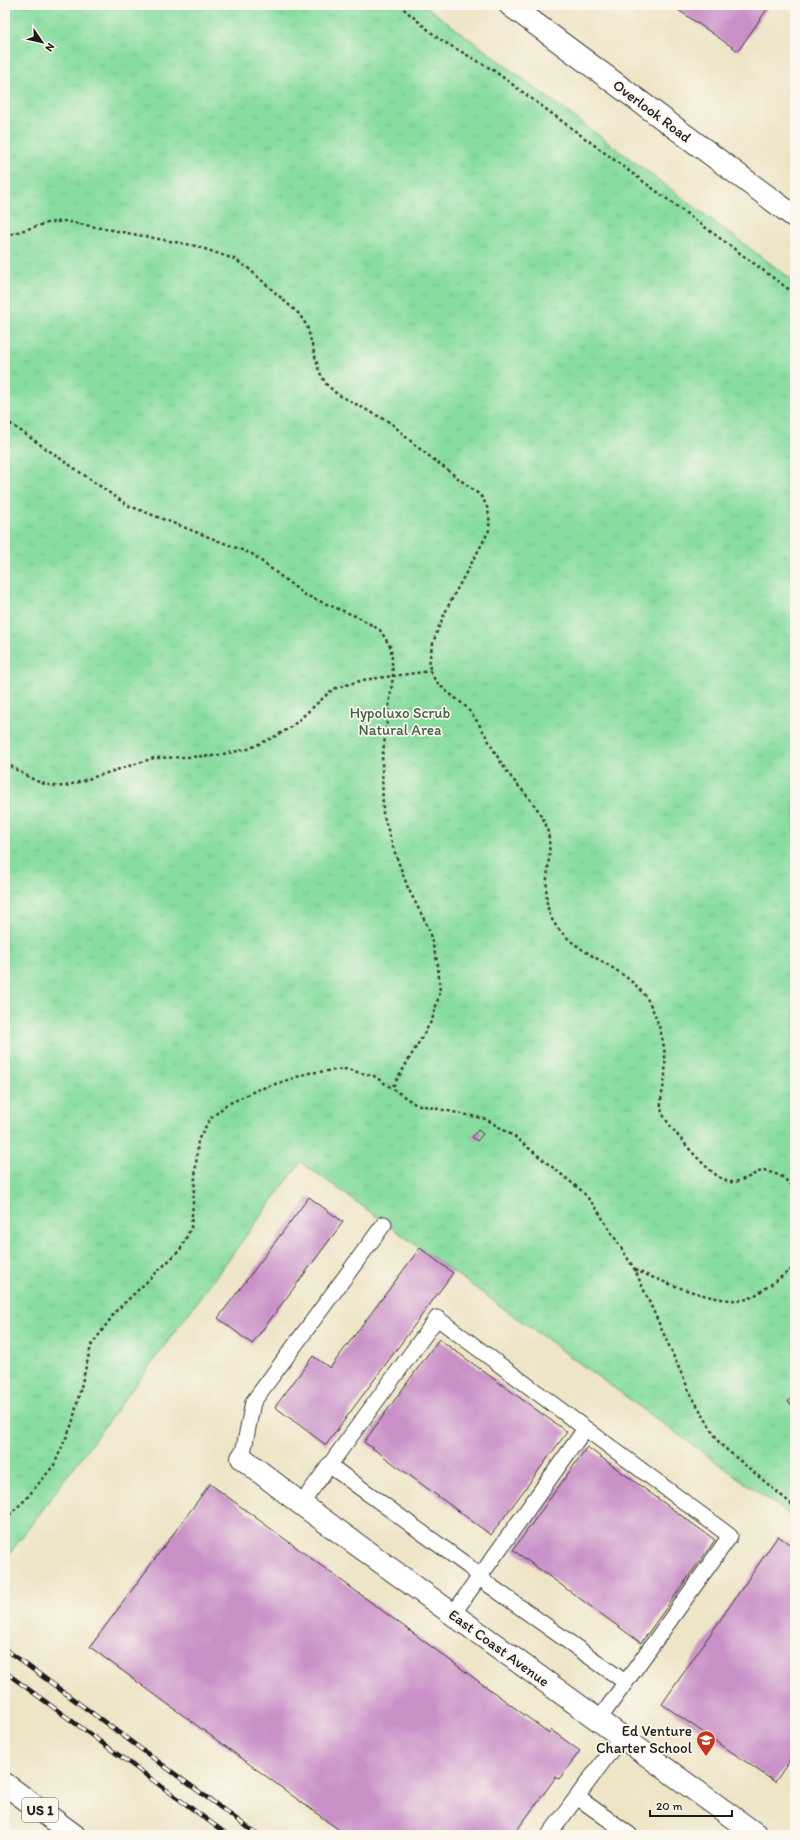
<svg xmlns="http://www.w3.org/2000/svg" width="800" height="1840" font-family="Itim,sans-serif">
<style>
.grass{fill:url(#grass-tufts);stroke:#527c5e}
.building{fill:#c990c8}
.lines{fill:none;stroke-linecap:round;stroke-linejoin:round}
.lane-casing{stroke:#3c3a36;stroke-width:17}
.street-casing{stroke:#3c3a36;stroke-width:24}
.secondary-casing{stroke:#3c3a36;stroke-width:24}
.primary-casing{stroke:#3c3a36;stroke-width:24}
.path{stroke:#3c3a36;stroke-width:2.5;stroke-dasharray:3 3;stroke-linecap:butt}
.lane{stroke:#fff;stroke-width:15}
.street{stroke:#fff;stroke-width:22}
.secondary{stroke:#fff;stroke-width:22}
.primary{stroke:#fff;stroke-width:22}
.rail-casing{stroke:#1c1c1c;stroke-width:4.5}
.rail{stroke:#fbf7ec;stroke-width:3;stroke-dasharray:9;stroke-linecap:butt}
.labels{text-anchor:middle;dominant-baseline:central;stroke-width:3.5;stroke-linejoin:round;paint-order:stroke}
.shield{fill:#fbf7ec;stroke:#5f5e5a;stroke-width:1}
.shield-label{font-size:14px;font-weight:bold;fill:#1c1c1c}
.street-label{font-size:15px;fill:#1c1c1c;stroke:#fbf7ec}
.park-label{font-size:15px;fill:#41604a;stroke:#fbf7ec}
.poi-label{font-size:15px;fill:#1c1c1c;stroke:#fbf7ec;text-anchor:end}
</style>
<defs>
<pattern id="grass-tufts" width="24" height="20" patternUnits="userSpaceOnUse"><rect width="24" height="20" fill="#87dda0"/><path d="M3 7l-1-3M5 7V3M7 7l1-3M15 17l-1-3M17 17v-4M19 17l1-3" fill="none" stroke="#74bd89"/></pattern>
</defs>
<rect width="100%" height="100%" fill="#fbf7ec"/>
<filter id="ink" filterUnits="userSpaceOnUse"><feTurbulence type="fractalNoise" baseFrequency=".025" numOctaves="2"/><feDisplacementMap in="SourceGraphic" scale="8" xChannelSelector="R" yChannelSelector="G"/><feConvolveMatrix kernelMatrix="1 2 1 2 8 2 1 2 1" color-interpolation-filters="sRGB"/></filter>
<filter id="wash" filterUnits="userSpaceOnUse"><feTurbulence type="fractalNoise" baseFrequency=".012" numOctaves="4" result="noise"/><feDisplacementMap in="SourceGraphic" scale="16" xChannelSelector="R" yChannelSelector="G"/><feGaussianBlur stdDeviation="0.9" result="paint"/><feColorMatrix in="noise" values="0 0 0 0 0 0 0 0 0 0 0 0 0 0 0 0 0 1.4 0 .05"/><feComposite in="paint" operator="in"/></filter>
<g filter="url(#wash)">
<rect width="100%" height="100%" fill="#eee5c7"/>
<path class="grass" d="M5,5h419l371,277v1237l-494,-357 -296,398z"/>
<g id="blocks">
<g class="building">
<path d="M671,5h99l-32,46z"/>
<path d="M478,1130l5,4 -6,7 -5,-4z"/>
<path d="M309,1197l34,25 -91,122 -34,-26z"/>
<path d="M420,1248l33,25 -127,172 -51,-38 38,-51 17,12z"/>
<path d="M439,1339l128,93 -76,103 -127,-93z"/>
<path d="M795,1392v15l-7,-5z"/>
<path d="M587,1447l128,93 -74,103 -128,-93z"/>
<path d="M210,1484l339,249 2,-3 29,21 -21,28 -3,-2 -39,53 3,2 -2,3h-172l-256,-188z"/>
<path d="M778,1536l17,12v205l-20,29 -113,-78z"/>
</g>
</g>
</g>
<g filter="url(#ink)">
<use href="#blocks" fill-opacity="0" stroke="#3c3a36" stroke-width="1"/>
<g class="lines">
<defs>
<g id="lane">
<path d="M242,1458l11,-56 131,-178"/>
<path d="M329,1465l139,101 21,19 136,97"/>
<path d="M301,1504l136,-186 293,218 -132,185"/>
<path d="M453,1614l132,-185"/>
<path d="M577,1797l53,38"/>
<path d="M549,1835l72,-98"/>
</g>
<path id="street" d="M242,1458l59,46 456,331"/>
<path id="secondary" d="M510,5l285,212"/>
<path id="primary" d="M5,1784l69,51"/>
</defs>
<use href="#lane" class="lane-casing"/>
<use href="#street" class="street-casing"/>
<use href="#secondary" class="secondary-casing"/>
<use href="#primary" class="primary-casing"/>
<g class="path">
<path d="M399,5l40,34 54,31 302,224"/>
<path d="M5,236l42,-13 17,-2 132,25 38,13 14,9 51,46 8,12 12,45 7,13 11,10 54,29 25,23 64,49c9,12 10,20 9,35 -15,33 -64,104 -59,139 3,16 25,27 36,38 17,19 26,43 40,63 12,18 30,32 39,53 14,33 -12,74 12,104 25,32 71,39 92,75 11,21 18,48 16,72 0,11 -5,22 -4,33 0,8 9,18 14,25 10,12 42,52 58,50 10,-1 22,-9 31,-12l17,6 14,12"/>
<path d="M5,420l122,85 125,49 53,41 55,23 20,12 11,18 2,28 -11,84 1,53 11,37 14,38 20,39 10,38 2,27 -8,28 -40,68"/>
<path d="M5,763c22,12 35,25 61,23l88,-28 59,-2 35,-7 24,-11 18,-10 43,-39 30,-9 68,-9"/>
<path d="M635,1270c26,11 85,36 112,29 7,-1 39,-26 48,-32"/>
<path d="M5,1519l20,-19 29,-35 18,-41 19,-78 25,-35 64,-61 11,-22 7,-88 12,-21 16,-14 31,-15 52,-17 36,-4 29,7 41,28 71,15 29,18 67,54 14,17 39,62 56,125 29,49 75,63"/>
</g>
<use href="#lane" class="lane"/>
<use href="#street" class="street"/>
<use href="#secondary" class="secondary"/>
<use href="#primary" class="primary"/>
<defs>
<g id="rail">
<path d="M5,1649l253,186"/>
<path d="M5,1672l223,163"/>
</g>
</defs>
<use href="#rail" class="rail-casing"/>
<use href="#rail" class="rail"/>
</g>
</g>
<defs>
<symbol id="school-pin" viewBox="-11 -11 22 30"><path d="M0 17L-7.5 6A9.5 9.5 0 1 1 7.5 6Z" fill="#c8321e" stroke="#fbf7ec"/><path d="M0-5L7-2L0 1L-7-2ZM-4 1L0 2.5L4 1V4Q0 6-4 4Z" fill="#fff"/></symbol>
</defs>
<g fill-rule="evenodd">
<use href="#school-pin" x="695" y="1729" width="22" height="30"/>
</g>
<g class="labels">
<rect class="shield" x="22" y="1798" width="36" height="24" rx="3"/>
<g class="shield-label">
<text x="40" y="1810">US 1</text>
</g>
<g class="street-label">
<text transform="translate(652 111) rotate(37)">Overlook Road</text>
<text transform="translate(499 1648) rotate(36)">East Coast Avenue</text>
</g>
<g class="park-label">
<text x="400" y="713">Hypoluxo Scrub<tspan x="400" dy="17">Natural Area</tspan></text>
</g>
<g class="poi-label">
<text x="692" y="1731">Ed Venture<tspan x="692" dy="17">Charter School</tspan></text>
</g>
</g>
<rect width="800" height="1840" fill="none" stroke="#fbf7ec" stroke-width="20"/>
<g transform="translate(42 42) rotate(124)" stroke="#fbf7ec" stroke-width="3" paint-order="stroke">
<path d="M0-3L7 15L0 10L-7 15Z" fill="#1c1c1c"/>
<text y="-6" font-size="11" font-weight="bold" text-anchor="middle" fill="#1c1c1c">N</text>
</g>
<path d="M650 1810v6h82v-6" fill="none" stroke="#1c1c1c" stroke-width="2"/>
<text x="656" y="1810" font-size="12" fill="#1c1c1c" stroke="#fbf7ec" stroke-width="3" paint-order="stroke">20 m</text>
</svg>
